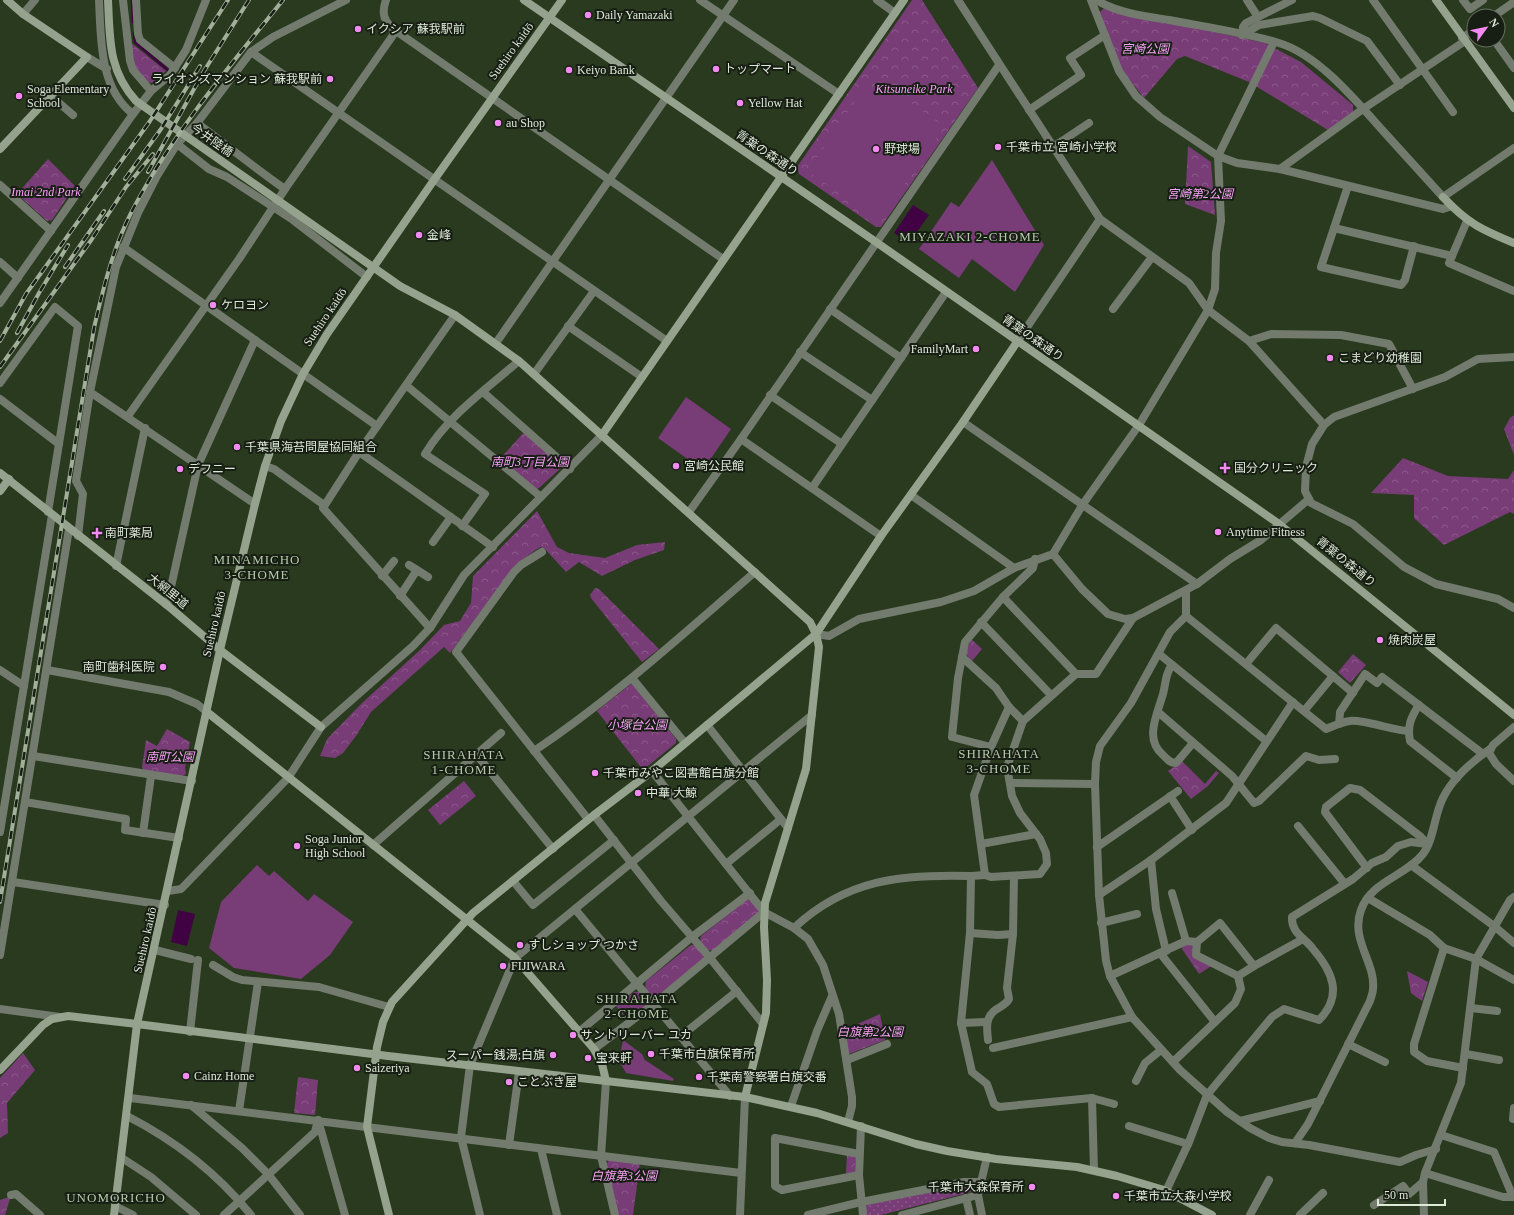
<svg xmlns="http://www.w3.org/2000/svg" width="1514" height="1215" font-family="'Times New Roman','Noto Sans JP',serif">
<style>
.grass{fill:url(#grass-dots)}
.forest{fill:url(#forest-crowns)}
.pitch{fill:#783c77}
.water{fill:#400242}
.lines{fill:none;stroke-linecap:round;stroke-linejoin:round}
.stream{stroke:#400242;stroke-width:2.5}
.street{stroke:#727b6d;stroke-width:8}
.secondary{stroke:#95a28d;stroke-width:8}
.rail-casing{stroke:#a2af9a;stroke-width:4}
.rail{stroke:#171e13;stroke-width:2.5;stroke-dasharray:8;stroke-linecap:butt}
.poi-dot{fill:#f38af2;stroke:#171e13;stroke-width:1.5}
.labels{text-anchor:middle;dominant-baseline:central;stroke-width:4;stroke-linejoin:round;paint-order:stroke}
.poi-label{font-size:12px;fill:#dde8d7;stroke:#171e13;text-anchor:start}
.park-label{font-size:12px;font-style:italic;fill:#f7a0f6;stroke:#171e13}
.street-label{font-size:12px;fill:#dde8d7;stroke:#171e13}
.neighbourhood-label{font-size:13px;letter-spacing:1px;fill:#b5caa9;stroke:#171e13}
</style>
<defs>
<pattern id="grass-dots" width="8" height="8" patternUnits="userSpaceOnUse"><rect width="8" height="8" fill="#783c77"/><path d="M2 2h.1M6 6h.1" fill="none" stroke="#8b588a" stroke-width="1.8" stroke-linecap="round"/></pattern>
<pattern id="forest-crowns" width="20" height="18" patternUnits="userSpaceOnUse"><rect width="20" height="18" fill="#783c77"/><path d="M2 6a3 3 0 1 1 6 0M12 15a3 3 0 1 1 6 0" fill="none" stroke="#8b588a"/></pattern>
</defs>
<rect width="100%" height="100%" fill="#293a1f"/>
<path class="grass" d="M958,1185h14l3,3v3l-94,24h-15v-12z"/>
<g class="forest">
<path d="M912,0h10l56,88 -97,139h-5l-77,-53 -2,-7z"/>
<path d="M1104,8l161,35 36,19 52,43v7l-25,18 -79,-48 -64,-26 -8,3 -33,39 -24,-30 -21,-55z"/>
<path d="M129,41l37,30 -14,12 -7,-1 -14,-19z"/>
<path d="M1188,146l23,16 4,53 -30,-11z"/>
<path d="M48,159l27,27 -23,34 -5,1 -30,-27z"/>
<path d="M1514,415v40l-10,-26 6,-11z"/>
<path d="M524,432l36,33 1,3 -22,20 -5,2 -35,-30z"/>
<path d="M1403,458l45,18 60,3 6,-9v44l-4,-2 -66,33 -30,-27v-23l-43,-2z"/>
<path d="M537,511l20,36 12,6 36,5 32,-13 28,-3 -1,8 -29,10 -33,16 -23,-14 -13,10 -21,-23 -5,-2 -21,15 -8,9 -61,82 -6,-6 -73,65 -15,24 -13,17 -8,5 -15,-2 7,-17 35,-36 58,-53 24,-25 16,-4 11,-18 2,-27z"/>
<path d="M595,588l4,1 60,60 -17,13 -51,-64 -1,-3z"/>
<path d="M971,639l11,10 -10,12 -7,-8z"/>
<path d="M1353,654l13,11 -16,18 -12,-11z"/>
<path d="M632,683l44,56v4l-33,27 -46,-59z"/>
<path d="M167,729l23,13 -5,26 1,6 -4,2 -39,-6 -1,-3 4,-27 11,6z"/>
<path d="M1182,761l23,23 11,-13 3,2 -11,13 -17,13 -23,-28z"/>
<path d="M464,781l12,15 -36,29 -12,-15z"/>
<path d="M749,898l9,11v6l-44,36 -7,-1 -7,-8 1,-6z"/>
<path d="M1193,944l1,11 19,10 -14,9 -19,-28z"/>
<path d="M691,945h6l7,8 -1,6 -46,38 -6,-1 -6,-7 1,-8z"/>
<path d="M1407,971l21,11 -6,19 -11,-8z"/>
<path d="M634,992h6l6,8v6l-18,15 -12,-15z"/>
<path d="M880,1014l5,26 -36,14 -5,-24z"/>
<path d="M23,1053l12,17 -28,33 1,30 -8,5v-60z"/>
<path d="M298,1077l20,3 -3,35 -21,-2z"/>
<path d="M847,1154l9,3 -1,14 -2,3 -7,-1z"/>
<path d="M609,1159l31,4 -7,52h-15l-12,-49z"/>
<path d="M9,1197l1,2 -5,16h-5v-15z"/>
</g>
<g class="pitch">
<path d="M882,82l62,45 -65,94 -71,-50 56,-83 9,6z"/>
<path d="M992,160l52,85 -29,47 -43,-33 -13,19 -40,-29 32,-47 8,5z"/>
<path d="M686,397l45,32 -28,41 -45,-32z"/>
<path d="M257,865l12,11 5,-5 34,30 6,-7 39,28 -23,33 -29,24 -67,-11 -25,-20 12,-46z"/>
<path d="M623,1040l19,14 3,6 29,19 -1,2 -47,-8 -7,-12z"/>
</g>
<g class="water">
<path d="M913,205l16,10 -20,28 -15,-10z"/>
<path d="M178,910l17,4 -8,32 -16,-4z"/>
</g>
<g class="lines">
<g class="stream">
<path d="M132,0l1,22"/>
<path d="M134,33l1,9 34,29"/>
</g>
<g class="street">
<path d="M99,0c2,38 0,88 34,114"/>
<path d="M123,0l7,61 3,9 18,21"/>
<path d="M136,0l2,34 2,6 35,28"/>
<path d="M386,0c-5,14 -2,22 10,31l327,228"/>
<path d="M700,0l139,94"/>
<path d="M877,0l18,13"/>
<path d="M958,0l142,219 89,64 19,27 41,31 75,84"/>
<path d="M1091,0l28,71 17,25 24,21 58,39 19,7 43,6 163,40 9,-3"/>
<path d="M1096,0c22,13 49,16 73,20 36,7 74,12 110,23 40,12 78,59 105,89 20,22 40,44 59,65l71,-49"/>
<path d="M1247,0l11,17"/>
<path d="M1373,0l80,112"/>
<path d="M1463,0l7,9 13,-9"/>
<path d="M23,14l12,-14"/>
<path d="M1494,16l20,-14"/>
<path d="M1242,35l17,-10 54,-9 7,2 47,23 33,44"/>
<path d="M1242,35l1,-8 3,-4 46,-23"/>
<path d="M1462,38l12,-8"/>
<path d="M1494,40l20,28"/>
<path d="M251,52l416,289"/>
<path d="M87,57l20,12"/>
<path d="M51,96l22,19"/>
<path d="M1029,110l52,-35 -11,-17 35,-23"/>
<path d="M197,123c29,22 58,45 88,66"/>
<path d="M177,144l32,25 18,8 66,43 74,57"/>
<path d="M1053,147l36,-24"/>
<path d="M1280,169l83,-60 102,-68"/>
<path d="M0,185l51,46"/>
<path d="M1348,186l-27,81 80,18 4,-5 9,-34"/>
<path d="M1467,221l-18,42 65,28"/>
<path d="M1334,228l118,28"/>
<path d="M123,247l254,179"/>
<path d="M0,262l18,16"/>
<path d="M0,303l133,-189 18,-23 19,-16 16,-25 20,-50"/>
<path d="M830,309l71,49"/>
<path d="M1113,309l39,-52"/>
<path d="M568,326l74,51"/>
<path d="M1249,341l22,-7 70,1 48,9 24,45"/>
<path d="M1017,342l83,-123"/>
<path d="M496,343l238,-343"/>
<path d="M800,352l72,48"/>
<path d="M1514,357l-36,2 -33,18 -111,40 -10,8 -12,19 -6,23 -1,24 6,12 42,21 51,43 32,17 62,15 16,9"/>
<path d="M534,374l60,-83"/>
<path d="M0,383l55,-76 23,19 -30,186"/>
<path d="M407,386l134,111"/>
<path d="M90,392l165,112"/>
<path d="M483,392l87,77"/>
<path d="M770,395l72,49"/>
<path d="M0,399l59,45"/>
<path d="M128,416l111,-157 46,-70 111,-158"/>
<path d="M963,422l234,162"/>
<path d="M741,439l140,97"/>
<path d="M359,452l134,95"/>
<path d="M265,466l9,3 50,36"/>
<path d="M812,488l134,-196"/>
<path d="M911,495l103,73"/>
<path d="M689,512l52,-73 258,-374"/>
<path d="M462,526l23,-32 -60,-40c23,-38 61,-65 94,-93"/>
<path d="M78,536l5,-42 -7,-13 14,-89 26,-125 22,-54 19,-37 20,-32 20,-21 54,-71 22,-15 73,-37"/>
<path d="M433,542l18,-25"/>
<path d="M542,552l-21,13 -7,7 -58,80 132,167"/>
<path d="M1053,554l29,35 26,25 17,5 8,-1"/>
<path d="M409,565l19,12"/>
<path d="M116,566l29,-138"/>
<path d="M382,576l12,-15"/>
<path d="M1186,591v25l-16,16 -39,71 -31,43 -4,16 -1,22 4,111 7,66 4,15 22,41 48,53 47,42 23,16 19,10 13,4 27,3 91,17 16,-7 20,-6"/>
<path d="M400,596l17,-26"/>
<path d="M1003,597l73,77h20l37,-56 64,-34 33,-25 31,-19 48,-41"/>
<path d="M167,605l31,-140 57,-125"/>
<path d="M1186,616l140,113c7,-3 16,-7 24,-8 11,-2 43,9 58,10"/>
<path d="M981,622l70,73"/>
<path d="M430,628l-107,-120 36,-56 96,-137"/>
<path d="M816,634l13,2 30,-17 82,-17 33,-11 40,-23 39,-14 30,-50 56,-79 69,-115 7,-21 1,-36 5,-32 -3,-65 56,-114"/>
<path d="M1159,654l106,86"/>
<path d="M962,657l34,31 13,19 14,14"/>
<path d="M1246,664l30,-36 77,65"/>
<path d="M1172,665c-7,9 -6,18 -9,29 -6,21 -19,45 0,61 4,4 7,8 13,8l17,-20"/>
<path d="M0,670l24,16"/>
<path d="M47,670l122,22 28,12 10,8"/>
<path d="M632,678l53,65"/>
<path d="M1419,705c-8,12 -12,21 -9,36l47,37"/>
<path d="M1009,707l-18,40 -17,48 11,80 6,2 49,-3 7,-10 -1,-11 -6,-14 -20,-26 -8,-17 -5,-29 16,-46 53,-47"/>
<path d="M1304,711l29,-35"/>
<path d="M1158,712l74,64 22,27 5,-2 47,-45 13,4 16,-1"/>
<path d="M1339,724l1,-12 25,-38 12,9 5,-6 101,77"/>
<path d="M707,725l81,103"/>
<path d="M1514,727l-21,18 -4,8 7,11 18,17"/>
<path d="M991,747l-39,-10 6,-59 7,-36 38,-45 30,-29 2,-9"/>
<path d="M534,751c79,-53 149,-117 221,-179"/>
<path d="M476,754l77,95"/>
<path d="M33,756l159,25"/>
<path d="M652,771l112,141 30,16 14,11 15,26 16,49 13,83v9l-4,16"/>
<path d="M1010,783l85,1"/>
<path d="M1170,796l22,34"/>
<path d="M25,802l101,17 -1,11 54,8"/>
<path d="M594,815l67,86 49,57 53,66"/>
<path d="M1298,826l47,58"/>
<path d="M0,832l52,-317"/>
<path d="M143,833l8,-57"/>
<path d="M981,844l55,-10"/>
<path d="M373,845l128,-112"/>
<path d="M1097,847l81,-56"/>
<path d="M1151,860l5,49 10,42"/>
<path d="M726,864l55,-45"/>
<path d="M1411,865l83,61 20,17"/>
<path d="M1367,868l-42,-56 1,-5 24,-19 10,2 61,47 6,7"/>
<path d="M985,875l-14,1 -1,57 -9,90 11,49 15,12 7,20 5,3 93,-9 22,6"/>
<path d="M513,881l20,24 81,-65"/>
<path d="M13,882l152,23"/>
<path d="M168,891l13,-2 4,-4 103,-107 33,-51 92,-81 17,-18 34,-53 138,-140"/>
<path d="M1099,895l52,-35 75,-57 67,-101"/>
<path d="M1368,898l62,37 14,13"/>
<path d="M575,909l155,187"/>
<path d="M1101,923l36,-9"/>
<path d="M794,928c52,-49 108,-54 177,-52"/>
<path d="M970,933l28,2 15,-1"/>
<path d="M1186,941l11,1 23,-19 34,43 -16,10 -42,-21 1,-13"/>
<path d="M155,950l36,9"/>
<path d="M1160,953l55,69"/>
<path d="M0,955l69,-426"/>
<path d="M213,965l20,12 9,3 77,7 70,20"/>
<path d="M1254,966l49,-27"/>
<path d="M1110,976l76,-35 -14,-48"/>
<path d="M1471,1008l26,3"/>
<path d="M0,1009l60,8"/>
<path d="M961,1023l25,-1"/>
<path d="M580,1031l112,-94 58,-44"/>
<path d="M190,1032l8,-72"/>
<path d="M680,1037l57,-46"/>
<path d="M988,1040c-1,-11 -3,-21 6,-29 6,-5 11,-5 15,-12l-2,-11 6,-54 1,-58"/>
<path d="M1348,1044l37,18"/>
<path d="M993,1048l139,-31"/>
<path d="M594,1049l60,-45 110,-92"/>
<path d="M1466,1054l33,6"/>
<path d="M847,1060l40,-16"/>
<path d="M1173,1062l62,-59 6,-14 -3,-13"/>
<path d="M1463,1068l-36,-7 -13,-9v-8l30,-96 32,11 38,21"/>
<path d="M606,1081l-5,75 14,59"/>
<path d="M1136,1081l9,-18 16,-13"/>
<path d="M130,1098l611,75"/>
<path d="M1092,1098l2,72"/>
<path d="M191,1105l51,43 26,26 32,41"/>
<path d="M791,1106l26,-75 15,-35"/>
<path d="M239,1111l19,-129"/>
<path d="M127,1116c47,24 90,57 124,99"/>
<path d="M1513,1119l1,-11"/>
<path d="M318,1120l27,95"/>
<path d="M1240,1121l80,-20"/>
<path d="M861,1126l-2,49 4,40"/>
<path d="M1129,1126l59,18"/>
<path d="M1295,1143l13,-19 62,-123c1,-4 3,-8 3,-12 3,-26 -23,-49 -12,-79 10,-29 45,-34 62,-56 9,-11 11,-32 16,-46 7,-24 31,-45 51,-59"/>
<path d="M509,1145l10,-73"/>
<path d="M541,1149l16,66"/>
<path d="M859,1154l-84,-16v48l7,4 77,-15"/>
<path d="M122,1158l29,19 45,38"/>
<path d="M1425,1173l78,24h10l-19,-45 -53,-17"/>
<path d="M1166,1191l23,-49 18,-47 65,-78 12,-8 35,11c24,-24 14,-48 -6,-71 -8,-11 -22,-16 -21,-32l61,-38 19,-16 14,-6 12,-11 13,-4 16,2"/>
<path d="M11,1195l5,-1 24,21"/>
<path d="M966,1198l4,17"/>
<path d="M1374,1205l29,-19 6,8 14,-12"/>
<path d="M115,1206l18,9"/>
<path d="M224,1215l91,-83 3,-12"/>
<path d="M480,1215l-19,-78 9,-72 45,-107 297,-243"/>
<path d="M740,1215l5,-118"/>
<path d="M808,1215l53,-13 103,-20h18"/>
<path d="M902,1215l76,-20"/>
<path d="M982,1215l-4,-20 9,-38"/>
<path d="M1250,1215l19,-35"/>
<path d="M1300,1215l23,-22"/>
<path d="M1424,1215l-1,-33 2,-9 36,-90 15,-124 34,-59 4,-3"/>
</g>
<g class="secondary">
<path d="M108,0c2,39 0,70 28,101l264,185 55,29 64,46 291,261 6,12 3,13 -13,122 -41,134 -1,24 3,53 -1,33 -21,84"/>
<path d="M524,0l352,242 403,282 235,191"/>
<path d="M1436,0l78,108"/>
<path d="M0,149l87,-92 -64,-43 -16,-14"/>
<path d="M1443,197c24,26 39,33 71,46"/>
<path d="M602,435l302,-435"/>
<path d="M0,473l167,132 53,45 101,77"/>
<path d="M0,491l9,-12"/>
<path d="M207,712l308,246 79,91 8,15 4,17"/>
<path d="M0,1070l43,-45 9,-6 16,-3 69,8 251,32 357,41 72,16 99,31 31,7 49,8 81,8 40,9 47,14 48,25"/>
<path d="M114,1215l23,-191 83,-374 35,-146 10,-38 16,-45 22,-47 24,-40 107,-154 128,-180"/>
<path d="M389,1215l-22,-88 10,-80 6,-25 9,-20 81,-89 121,-98 58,-44 164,-137 65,-98 82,-114 54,-80"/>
</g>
<defs>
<g id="rail">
<path d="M148,172l56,-101 45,-71"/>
<path d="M125,179l36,-50 39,-63"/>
<path d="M65,267l39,-56"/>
<path d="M17,333l22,-40 29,-48"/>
<path d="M0,341l26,-47 124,-173 78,-121"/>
<path d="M0,367l92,-128 34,-52 27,-33"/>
<path d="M0,902l94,-574c9,-39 19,-80 37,-115 40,-78 97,-145 152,-213"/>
</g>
</defs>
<use href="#rail" class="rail-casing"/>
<use href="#rail" class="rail"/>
</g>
<g class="poi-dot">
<circle cx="588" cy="15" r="4"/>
<circle cx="358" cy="29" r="4"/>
<circle cx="716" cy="69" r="4"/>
<circle cx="569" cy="70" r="4"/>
<circle cx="330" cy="79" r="4"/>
<circle cx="19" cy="96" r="4"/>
<circle cx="740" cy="103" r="4"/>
<circle cx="498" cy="123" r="4"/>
<circle cx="998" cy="147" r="4"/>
<circle cx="876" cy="149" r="4"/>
<circle cx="419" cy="235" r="4"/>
<circle cx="213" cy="305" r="4"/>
<circle cx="976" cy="349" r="4"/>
<circle cx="1330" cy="358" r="4"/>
<circle cx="237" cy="447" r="4"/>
<circle cx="676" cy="466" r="4"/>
<path d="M1223 462h4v4h4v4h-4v4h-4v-4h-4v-4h4z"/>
<circle cx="180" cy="469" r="4"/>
<circle cx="1218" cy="532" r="4"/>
<path d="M95 527h4v4h4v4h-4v4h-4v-4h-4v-4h4z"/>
<circle cx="1380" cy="640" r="4"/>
<circle cx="163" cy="667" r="4"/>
<circle cx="595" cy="773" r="4"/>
<circle cx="638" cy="793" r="4"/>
<circle cx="297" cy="846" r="4"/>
<circle cx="520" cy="945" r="4"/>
<circle cx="503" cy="966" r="4"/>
<circle cx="573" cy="1035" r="4"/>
<circle cx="651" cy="1054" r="4"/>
<circle cx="553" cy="1055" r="4"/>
<circle cx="588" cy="1058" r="4"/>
<circle cx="357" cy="1068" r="4"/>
<circle cx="186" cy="1076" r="4"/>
<circle cx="699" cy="1077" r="4"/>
<circle cx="509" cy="1082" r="4"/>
<circle cx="1032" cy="1187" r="4"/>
<circle cx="1116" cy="1196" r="4"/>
</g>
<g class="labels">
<g class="poi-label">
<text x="596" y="15">Daily Yamazaki</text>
<text x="366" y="29">イクシア 蘇我駅前</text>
<text x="724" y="69">トップマート</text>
<text x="577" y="70">Keiyo Bank</text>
<text x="322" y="79" text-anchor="end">ライオンズマンション 蘇我駅前</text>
<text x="27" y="89">Soga Elementary<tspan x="27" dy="14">School</tspan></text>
<text x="748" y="103">Yellow Hat</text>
<text x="506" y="123">au Shop</text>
<text x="1006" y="147">千葉市立 宮崎小学校</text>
<text x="884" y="149">野球場</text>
<text x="427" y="235">金峰</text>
<text x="221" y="305">ケロヨン</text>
<text x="968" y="349" text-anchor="end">FamilyMart</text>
<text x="1338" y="358">こまどり幼稚園</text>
<text x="245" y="447">千葉県海苔問屋協同組合</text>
<text x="684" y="466">宮崎公民館</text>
<text x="1234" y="468">国分クリニック</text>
<text x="188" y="469">デフニー</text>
<text x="1226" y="532">Anytime Fitness</text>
<text x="105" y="533">南町薬局</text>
<text x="1388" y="640">焼肉炭屋</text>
<text x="155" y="667" text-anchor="end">南町歯科医院</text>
<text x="603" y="773">千葉市みやこ図書館白旗分館</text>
<text x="646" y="793">中華 大鯨</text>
<text x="305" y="839">Soga Junior<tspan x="305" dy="14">High School</tspan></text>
<text x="528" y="945">すしショップ つかさ</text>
<text x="511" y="966">FIJIWARA</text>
<text x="581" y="1035">サントリーバー ユカ</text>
<text x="659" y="1054">千葉市白旗保育所</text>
<text x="545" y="1055" text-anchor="end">スーパー銭湯;白旗</text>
<text x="596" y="1058">宝来軒</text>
<text x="365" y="1068">Saizeriya</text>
<text x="194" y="1076">Cainz Home</text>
<text x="707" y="1077">千葉南警察署白旗交番</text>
<text x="517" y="1082">ことぶき屋</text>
<text x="1024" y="1187" text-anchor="end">千葉市大森保育所</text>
<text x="1124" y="1196">千葉市立大森小学校</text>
</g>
<g class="park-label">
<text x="1145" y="49">宮崎公園</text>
<text x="914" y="89">Kitsuneike Park</text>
<text x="46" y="192">Imai 2nd Park</text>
<text x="1200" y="194">宮崎第2公園</text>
<text x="530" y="462">南町3丁目公園</text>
<text x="637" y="725">小塚台公園</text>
<text x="170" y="757">南町公園</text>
<text x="870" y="1032">白旗第2公園</text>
<text x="624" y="1176">白旗第3公園</text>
</g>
<g class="street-label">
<text transform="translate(511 51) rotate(-54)">Suehiro kaidō</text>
<text transform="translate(212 140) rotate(35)">今井陸橋</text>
<text transform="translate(767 153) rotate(34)">青葉の森通り</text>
<text transform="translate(325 317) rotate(-56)">Suehiro kaidō</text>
<text transform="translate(1033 338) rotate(35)">青葉の森通り</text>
<text transform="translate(1346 562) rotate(39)">青葉の森通り</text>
<text transform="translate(168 591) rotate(39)">大網里道</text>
<text transform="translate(214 624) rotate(-77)">Suehiro kaidō</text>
<text transform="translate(145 940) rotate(-77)">Suehiro kaidō</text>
</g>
<g class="neighbourhood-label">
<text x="970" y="236">MIYAZAKI 2-CHOME</text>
<text x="257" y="559">MINAMICHO<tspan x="257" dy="15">3-CHOME</tspan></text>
<text x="999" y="753">SHIRAHATA<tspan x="999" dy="15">3-CHOME</tspan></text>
<text x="464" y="754">SHIRAHATA<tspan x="464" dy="15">1-CHOME</tspan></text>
<text x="637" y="998">SHIRAHATA<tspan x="637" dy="15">2-CHOME</tspan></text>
<text x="116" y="1197">UNOMORICHO</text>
</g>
</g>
<g transform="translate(1486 28) rotate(57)"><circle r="19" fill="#171e13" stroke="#666f61"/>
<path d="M0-3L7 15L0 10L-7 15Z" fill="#f38af2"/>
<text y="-6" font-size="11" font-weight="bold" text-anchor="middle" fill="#dde8d7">N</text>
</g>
<path d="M1378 1199v6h67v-6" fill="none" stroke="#dde8d7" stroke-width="2"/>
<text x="1384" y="1199" font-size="12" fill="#dde8d7" stroke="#171e13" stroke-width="3" paint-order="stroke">50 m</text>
</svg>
